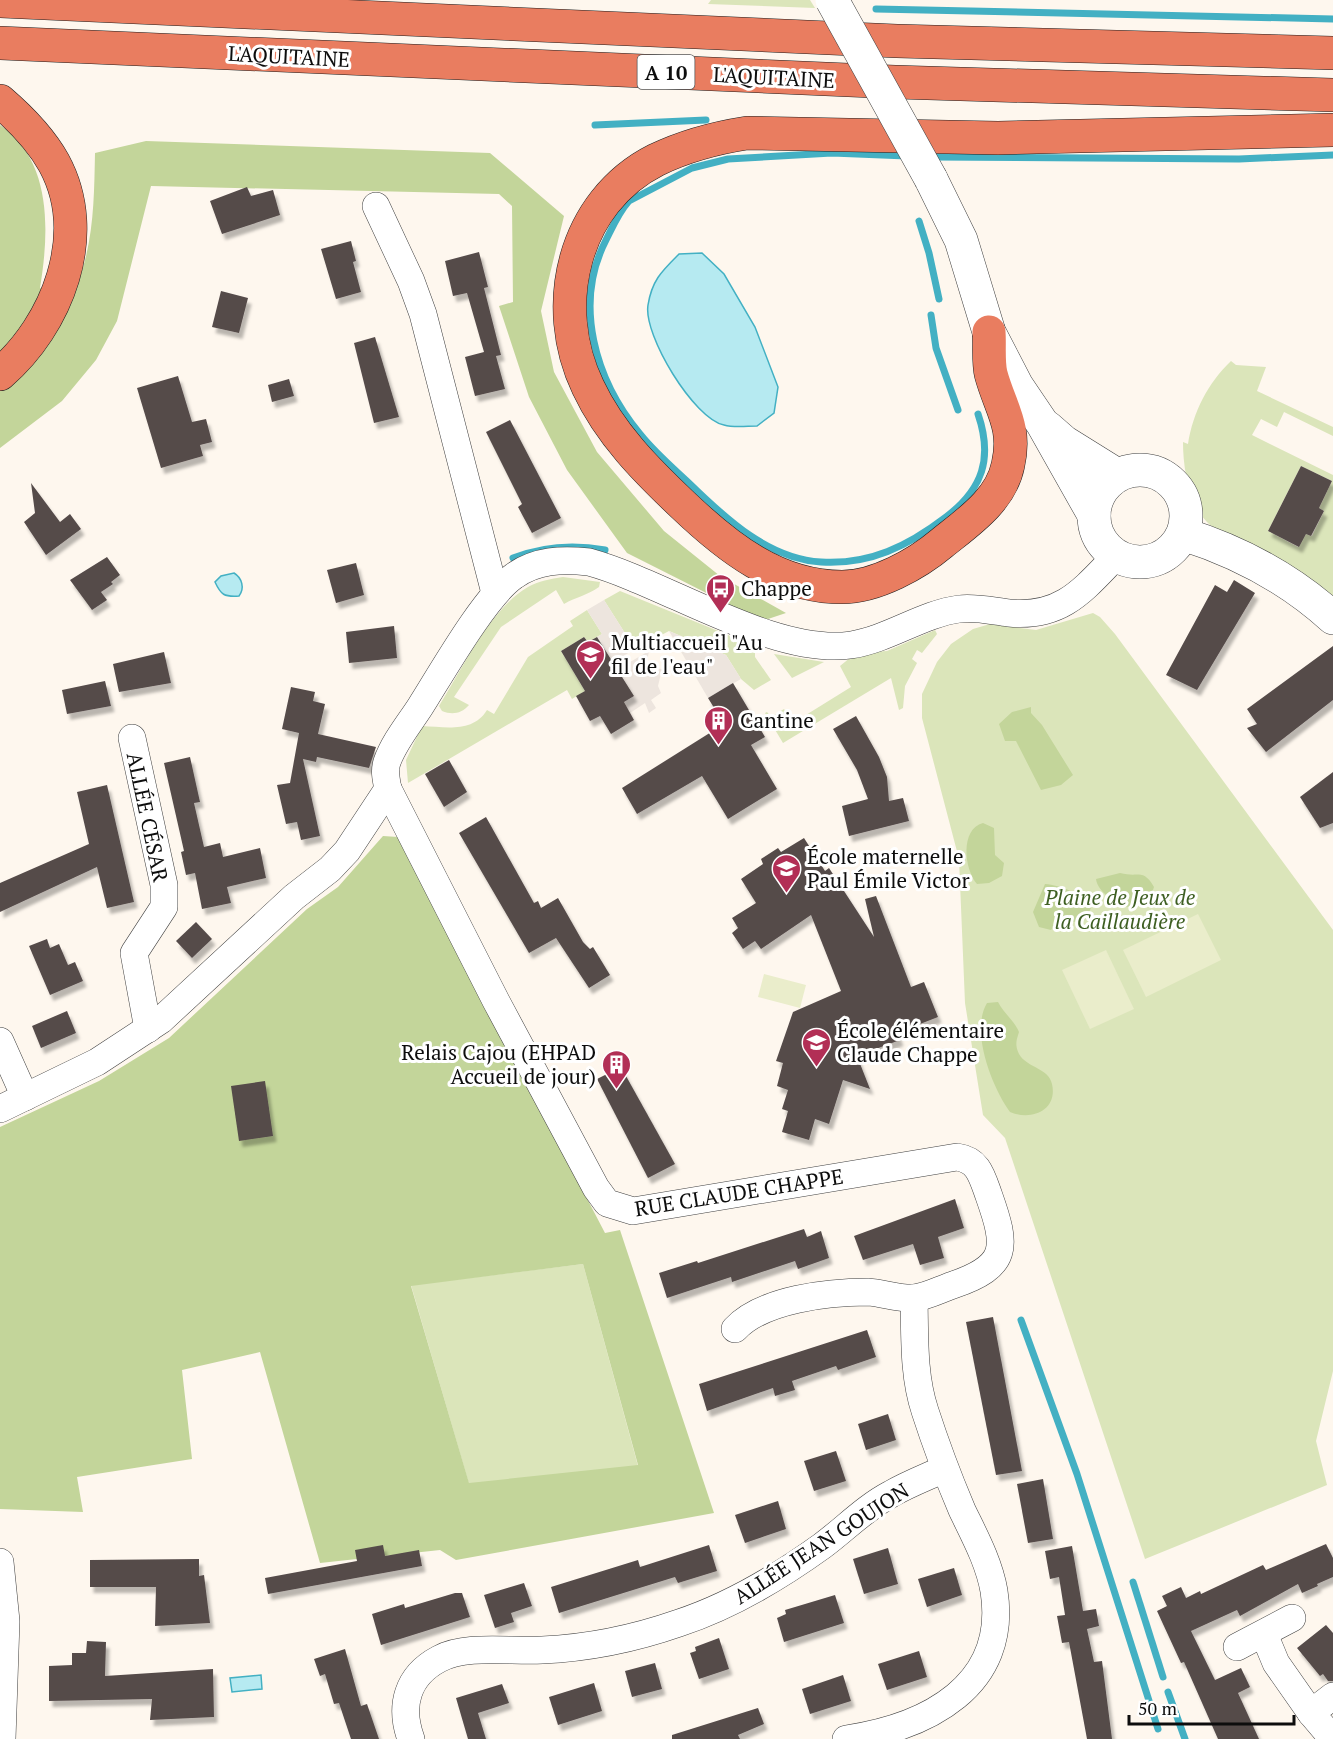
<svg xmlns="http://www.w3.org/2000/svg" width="1333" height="1739" font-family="'PT Serif',serif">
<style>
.green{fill:#dbe5ba;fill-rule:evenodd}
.forest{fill:#c3d59a;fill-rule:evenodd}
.pitch{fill:#eaedcb}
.plaza{fill:#ede5de}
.water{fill:#b6eaf1;stroke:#43b0c3;stroke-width:1.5}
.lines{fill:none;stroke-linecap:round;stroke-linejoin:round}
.stream{stroke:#43b0c3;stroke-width:7}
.building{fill:#554b4a;filter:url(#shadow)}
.minor-casing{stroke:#404040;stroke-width:28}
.tertiary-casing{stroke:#404040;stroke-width:34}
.motorway-casing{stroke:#1e1e1e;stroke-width:34}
.minor{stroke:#fff;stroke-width:27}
.tertiary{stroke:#fff;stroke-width:33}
.motorway{stroke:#e97d60;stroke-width:33}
.tertiary-bridge-casing{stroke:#404040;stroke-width:34;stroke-linecap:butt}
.tertiary-bridge{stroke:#fff;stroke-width:33}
.labels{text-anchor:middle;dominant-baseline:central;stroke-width:6;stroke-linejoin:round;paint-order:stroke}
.shield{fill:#fff;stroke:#565656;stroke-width:1.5}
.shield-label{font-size:20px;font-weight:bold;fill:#0d0d0d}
.street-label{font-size:21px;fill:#0d0d0d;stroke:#fff}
.poi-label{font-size:21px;fill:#0d0d0d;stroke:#fff;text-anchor:start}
.park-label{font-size:21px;font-style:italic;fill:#3e5f22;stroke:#fff}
</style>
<defs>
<filter id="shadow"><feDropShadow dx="3.5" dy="6" stdDeviation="1.5" flood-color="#0004"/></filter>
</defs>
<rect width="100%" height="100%" fill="#fef7ee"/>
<g class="green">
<path d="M711,0h99l5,8 -107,-4z"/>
<path d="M1231,361l5,4 30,2 -9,24 76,36v9l-49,-24 -7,15 -16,-8 -9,16 81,40v130l-123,-80c-21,-19 -27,-56 -27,-83l5,2c5,-32 20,-61 43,-83zM1301,466l31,15 -13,27 5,3 -12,25 -6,-2 -8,13 -30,-16z"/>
<path d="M563,577l37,5 -1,5c-11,8 -23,10 -35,17l-8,-14 -55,37 -47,70 15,8c-8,9 -17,10 -27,6l-3,-5c23,-37 51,-97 89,-119 10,-6 23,-8 35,-10z"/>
<path d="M620,591l135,55v11l16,23 -17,10 -13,-11 -15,-24 -57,-24 -34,18 -31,-49z"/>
<path d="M587,610l15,24 -14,8 -4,-5 -23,14 24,40 -13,8 -5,-9 -159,93 -2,-23 16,-34c24,1 51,7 65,-16l7,4 34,-57 45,-31 -3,-5z"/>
<path d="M1093,613l7,4 15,17 218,296v441l-17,70 11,44 -182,74 -140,-421 -22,-23 -18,-112 -6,-144 -37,-141v-24l15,-32 14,-18 22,-15 17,-5 46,6z"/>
<path d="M935,630l2,4 -15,19 -5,-3 -5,9 5,4 -12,23 -2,22 -4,2 -8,-32 -108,65 -18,-30 2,-1 4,5 13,-8 9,14 58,-36 -11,-21 16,-13 31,-2z"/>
<path d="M774,654l50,8 -32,16z"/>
<path d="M583,1264l55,202 -169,18 -58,-199z"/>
</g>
<g class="forest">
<path d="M0,125c53,36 49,108 40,163l33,6c21,-45 21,-93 22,-141l51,-12 344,12 74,63 -23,95 13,61 43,80 67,79 56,45 66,37 -24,8 -135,-68 -60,-83 -38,-73 -30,-91 14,-4 -1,-96 -13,-12 -348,-8 -34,135 -21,39 -34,41 -62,47z"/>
<path d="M1031,707v6l11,12 31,50 -12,10 -20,5 -25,-49h-11l-6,-17 13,-12z"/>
<path d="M983,823l11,5 1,27 9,8 -2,13 -13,7 -12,1c-13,-15 -17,-55 6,-61z"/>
<path d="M383,836l15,1 207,396 15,-3 94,283 -258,47 -16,-10 -120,13 -60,-211 -78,18 10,89 -115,18 6,35 -83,-3v-382l99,-46 70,-43 138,-129 31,-22zM583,1264l55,201 -169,18 -58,-197z"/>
<path d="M1120,873c18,5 23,-5 34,14l-3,9c-22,11 -27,18 -45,-1 -5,-5 -9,-9 -10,-16z"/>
<path d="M1045,884c15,1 39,10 46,24l-6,12 -12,2 -12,-3 -10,11 -12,-3 -6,-15z"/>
<path d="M998,1002c6,12 16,18 21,30 -3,9 -4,14 0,22 8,14 30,14 33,30 6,27 -21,37 -42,28 -18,-25 -40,-81 -23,-109z"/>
</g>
<g class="pitch">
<path d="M1198,914l23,46 -75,37 -23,-47z"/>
<path d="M1106,950l28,59 -44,20 -28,-59z"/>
<path d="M764,974l42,11 -6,23 -42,-11z"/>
</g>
<g class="plaza">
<path d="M604,600l31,49 -22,13 -16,-25 5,-3 -15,-24z"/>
<path d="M669,631l57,24 15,24 -33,19z"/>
<path d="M649,651l-3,16 16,2 -4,17 3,7 -10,7 5,8 -7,5 -4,-10 -15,10 -6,-11 10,-6 -16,-27z"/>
</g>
<g class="water">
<path d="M702,253l22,21 31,53 23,60 -4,26 -17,13c-10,0 -23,2 -33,-1 -30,-6 -81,-90 -76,-120 4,-25 14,-34 31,-51z"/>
<path d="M234,573c8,5 11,15 5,23 -15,1 -18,-1 -24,-14l6,-6z"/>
<path d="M261,1675l1,14 -30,3 -2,-14z"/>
</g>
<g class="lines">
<g class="stream">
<path d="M876,9l457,10"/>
<path d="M595,125l111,-5"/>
<path d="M907,156l-75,-3 -104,6 -36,9 -63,33c-10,11 -16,25 -23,39 -33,64 -11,140 34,194 15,19 34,35 51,51 36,35 78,74 130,77 49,3 87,-16 125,-45 37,-28 47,-59 32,-103"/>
<path d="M930,157l309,2 94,-4"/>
<path d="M919,221l10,32 10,46"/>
<path d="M931,315l5,33 22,62"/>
<path d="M513,558c31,-12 60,-14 92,-8"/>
<path d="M1021,1320l56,154 81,255"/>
<path d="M1133,1582l30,95"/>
<path d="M1168,1692l17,47"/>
</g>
</g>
<g class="building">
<path d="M247,187l4,9 22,-6 7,25 -58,19 -12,-33z"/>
<path d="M351,241l5,20 -3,1 8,30 -25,7 -15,-50z"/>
<path d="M479,252l9,35 -4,1 17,67 -5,1 9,33 -30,7 -10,-39 19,-5 -17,-59 -14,3 -8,-35z"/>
<path d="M221,291l27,7 -9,35 -27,-6z"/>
<path d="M375,337l24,80 -25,6 -20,-80z"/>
<path d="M178,376l14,46 14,-3 6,23 -12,3 3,11 -42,12 -24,-80z"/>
<path d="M289,379l5,17 -22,6 -4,-17z"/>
<path d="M510,420l51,98 -29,15 -14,-26 4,-3 -36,-72z"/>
<path d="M1301,466l31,15 -13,27 5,3 -13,25 -5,-2 -7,13 -31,-16z"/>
<path d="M31,483l29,39 10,-8 11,15 -35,26 -22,-33 11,-9z"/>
<path d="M107,557l13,18 -9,7 2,2 -12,8 6,8 -15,10 -22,-30z"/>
<path d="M356,563l8,32 -28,8 -9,-33z"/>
<path d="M1234,580l21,13 -58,97 -31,-15 49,-90 12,7z"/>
<path d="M394,626l3,32 -48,5 -3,-31z"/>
<path d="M584,637l4,5 9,-5 37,59 -10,6 10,18 -23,14 -11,-18 -10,5 -14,-25 9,-5 -24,-40z"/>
<path d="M1333,646v54l-67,52 -19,-24 10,-4 -10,-15z"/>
<path d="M164,652l7,31 -52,9 -6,-28z"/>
<path d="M105,681l6,25 -44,8 -5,-24z"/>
<path d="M733,683l32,54 -14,8 26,44 -49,30 -26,-43 -65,38 -15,-26 102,-64 -16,-26z"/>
<path d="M291,687l24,5 -2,9 12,3 -7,30 58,13 -7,21 -52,-11 -1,5 -13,-3 17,77 -19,4 -4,-18 -11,2 -9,-39 13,-2 9,-50 -17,-4z"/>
<path d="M856,716l23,41 8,20 2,24 14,-3 6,23 -60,15 -7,-30 26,-7 -11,-29 -24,-41z"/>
<path d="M190,757l10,45 -6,1 10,44 16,-4 3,14 37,-9 6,30 -39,9 4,16 -29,6 -7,-36 -9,2 -5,-23 3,-1 -20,-88z"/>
<path d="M449,760l18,32 -23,15 -19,-33z"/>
<path d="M1333,772v51l-13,5 -20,-31z"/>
<path d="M107,785l27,117 -27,6 -10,-41 -97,45v-29l89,-39 -12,-52z"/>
<path d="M486,817l48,86 4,-2 3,7 17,-10 25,44 7,7 3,-2 17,28 -21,13 -33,-50 -27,15 -70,-120z"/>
<path d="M804,838l21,33 4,-3 45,69 -9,-38 11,-3 35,91 13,-5 14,35 -41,16 3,7 -43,16 13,33 -27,-9 -14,44 -14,-5 -6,21 -27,-8 6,-21 -6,-2 6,-19 -11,-4 6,-23 -7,-2 17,-49 48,-21 -30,-76 -50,34 -6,-8 -12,8 -11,-16 6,-5 -6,-10 24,-15 -15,-24 22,-15 -2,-5 17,-11 3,4z"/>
<path d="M196,922l16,17 -20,19 -16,-17z"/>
<path d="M47,939l3,9 9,-4 9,21 7,-3 8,19 -33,14 -21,-49z"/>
<path d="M67,1011l9,22 -35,15 -9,-22z"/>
<path d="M621,1067l54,97 -27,14 -51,-99z"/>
<path d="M265,1081l8,55 -34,5 -8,-55z"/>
<path d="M955,1199l9,29 -26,9 6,21 -24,7 -7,-21 -50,16 -9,-24z"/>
<path d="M804,1229l3,8 14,-6 8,27 -31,11 -3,-8 -63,21 -1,-5 -64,21 -8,-25 38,-12 1,2z"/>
<path d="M993,1317l29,154 -26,4 -30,-153z"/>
<path d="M867,1330l9,27 -38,13 -2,-4 -44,15 3,9 -20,6 -2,-8 -66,23 -8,-27z"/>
<path d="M888,1414l8,26 -30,10 -8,-26z"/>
<path d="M836,1451l10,30 -32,10 -10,-30z"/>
<path d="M1043,1479l10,60 -25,4 -11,-59z"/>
<path d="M778,1501l8,28 -41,14 -10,-28z"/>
<path d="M1326,1544l7,14v19l-16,7 1,2 -16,7 -4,-9 -58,32 -3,-6 -46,21 24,49 26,-12 9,19 -12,6 21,46h-41l-34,-77 -3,1 -24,-52 10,-5 -5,-10 19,-9 5,11 14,-7 1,3 62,-29 3,5z"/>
<path d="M383,1545l2,11 34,-6 3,16 -154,28 -3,-16 92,-17 -2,-11z"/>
<path d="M709,1545l8,26 -39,12 -3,-6 -116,36 -8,-26 87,-27 2,7z"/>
<path d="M1072,1546l11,65 13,-2 3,17 -12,3 7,33 8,-1 10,78h-25l-18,-97 -7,1 -5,-27 8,-1 -6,-38 -9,2 -5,-28z"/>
<path d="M888,1548l10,36 -34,10 -11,-35z"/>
<path d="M199,1559v17l5,-1 6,48 -55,3 1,-39h-66v-27z"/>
<path d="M954,1568l8,27 -35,12 -9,-28z"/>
<path d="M524,1583l8,23 -21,7 3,9 -19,6 -11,-33z"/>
<path d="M455,1593h7l8,24 -89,28 -9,-31 32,-10 1,4z"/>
<path d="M835,1595l9,28 -60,19 -7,-24 9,-4 -1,-4z"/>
<path d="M1326,1625l7,8v48h-5l-5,-7 -3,2 -23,-28z"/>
<path d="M719,1638l10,31 -30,10 -9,-26 6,-2 -1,-4z"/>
<path d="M87,1641l19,1 -1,34 108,-7 1,48 -64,3 2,-21 -103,2v-35l23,-1v-12h14z"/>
<path d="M345,1649l16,57 6,-2 12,35h-28l-12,-36 -5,1 -9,-30 -5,2 -6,-17z"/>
<path d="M919,1651l8,26 -40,13 -9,-26z"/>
<path d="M655,1663l7,26 -30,8 -7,-26z"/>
<path d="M843,1675l8,26 -41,13 -8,-25z"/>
<path d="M594,1683l8,28 -44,14 -9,-28z"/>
<path d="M502,1684l7,19 -31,10 8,26h-18l-12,-41z"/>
<path d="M758,1708l6,16 -26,11 2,4h-68v-4z"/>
</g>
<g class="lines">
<defs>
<g id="minor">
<path d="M376,206l35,75 12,33 72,279"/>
<path d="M132,738l32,147v22l-30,46 14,76"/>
<path d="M388,789l108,212 100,187 11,15 26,8 324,-54c22,3 25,20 32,39 18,51 20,70 -36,89 -12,4 -27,12 -39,13 -15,1 -31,-5 -46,-6 -39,0 -105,7 -133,37"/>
<path d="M0,1041l25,56"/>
<path d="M0,1109l97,-47 64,-42 133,-123 36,-28 17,-18 41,-62c-2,-10 -4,-18 -1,-27 7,-20 22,-38 33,-55 21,-33 65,-111 94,-131 22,-16 48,-17 75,-14 77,21 184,94 262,83 38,-6 71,-31 108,-36 17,-2 33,2 50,4 53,5 74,-23 107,-57"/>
<path d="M0,1562l6,59 -4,118"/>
<path d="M1264,1634l12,29 35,50"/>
<path d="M1237,1647l55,-29"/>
<path d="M411,1739c-12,-33 -4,-63 28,-80 27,-15 73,-7 103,-9 46,-2 94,-12 137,-27 52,-17 100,-46 143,-77 23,-17 44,-39 69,-52 17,-10 36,-17 53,-25"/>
<path d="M846,1739c81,-12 163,-53 148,-148 -5,-29 -20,-56 -32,-81 -14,-33 -26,-65 -37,-99 -12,-36 -10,-75 -11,-113"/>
<path d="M1333,1739l-22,-26 22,-17"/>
</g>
<g id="tertiary">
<path d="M931,179l30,61 28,92 28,54 25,37 52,92"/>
<path d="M1048,428l16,14 53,33"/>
<circle cx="1140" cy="516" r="46"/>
<path d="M1183,534c57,18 106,44 150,84"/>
</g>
<g id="motorway">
<path d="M0,1l897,40 436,12"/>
<path d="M0,43l895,39 438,13"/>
<path d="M0,101c21,18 40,37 54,62 39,72 3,162 -54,211"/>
<path d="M989,332c1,13 -1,29 2,42 9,34 26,52 17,91 -7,35 -40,57 -66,78 -25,21 -66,44 -100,44 -65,0 -115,-40 -159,-82 -37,-35 -73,-71 -95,-118 -39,-81 -15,-185 68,-227 29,-14 59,-22 91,-27l251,5 335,-8"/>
</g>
</defs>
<use href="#minor" class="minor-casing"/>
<use href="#tertiary" class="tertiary-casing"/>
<use href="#motorway" class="motorway-casing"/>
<use href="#minor" class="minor"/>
<use href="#tertiary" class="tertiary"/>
<use href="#motorway" class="motorway"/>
<defs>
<path id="tertiary-bridge" d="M832,0l99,179"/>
</defs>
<use href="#tertiary-bridge" class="tertiary-bridge-casing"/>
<use href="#tertiary-bridge" class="tertiary-bridge"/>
</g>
<defs>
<symbol id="bus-pin" viewBox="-11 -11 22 30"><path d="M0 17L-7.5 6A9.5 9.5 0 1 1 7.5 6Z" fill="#b22f56" stroke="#fff"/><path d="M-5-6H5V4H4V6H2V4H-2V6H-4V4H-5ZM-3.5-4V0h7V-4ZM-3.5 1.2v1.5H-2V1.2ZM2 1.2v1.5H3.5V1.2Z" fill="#fff"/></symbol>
<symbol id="school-pin" viewBox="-11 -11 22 30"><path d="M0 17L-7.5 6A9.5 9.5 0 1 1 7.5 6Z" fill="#b22f56" stroke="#fff"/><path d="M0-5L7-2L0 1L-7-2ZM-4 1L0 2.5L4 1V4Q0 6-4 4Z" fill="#fff"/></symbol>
<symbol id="building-pin" viewBox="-11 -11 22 30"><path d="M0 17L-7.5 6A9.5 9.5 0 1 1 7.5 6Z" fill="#b22f56" stroke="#fff"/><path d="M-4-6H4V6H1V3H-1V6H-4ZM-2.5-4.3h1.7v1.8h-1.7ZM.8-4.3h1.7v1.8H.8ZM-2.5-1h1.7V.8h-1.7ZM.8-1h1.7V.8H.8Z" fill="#fff"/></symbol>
</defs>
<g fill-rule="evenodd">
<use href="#bus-pin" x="704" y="572" width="33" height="45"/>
<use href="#school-pin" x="574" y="638" width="33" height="45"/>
<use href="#building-pin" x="702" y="704" width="33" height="45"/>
<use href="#school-pin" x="770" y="852" width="33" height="45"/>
<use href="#school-pin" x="800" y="1026" width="33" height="45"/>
<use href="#building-pin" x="600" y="1048" width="33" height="45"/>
</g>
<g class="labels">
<rect class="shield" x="637.5" y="55" width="57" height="34" rx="4.5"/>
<g class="shield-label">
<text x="666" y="72">A 10</text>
</g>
<g class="street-label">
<text transform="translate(289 56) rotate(3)">L'AQUITAINE</text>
<text transform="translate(774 77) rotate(3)">L'AQUITAINE</text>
<text transform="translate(148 817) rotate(78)">ALLÉE CÉSAR</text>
<text transform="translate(739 1192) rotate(-9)">RUE CLAUDE CHAPPE</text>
<text transform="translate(821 1543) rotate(-33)">ALLÉE JEAN GOUJON</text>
</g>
<g class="poi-label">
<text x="741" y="588">Chappe</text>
<text x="611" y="642">Multiaccueil "Au<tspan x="611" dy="24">fil de l'eau"</tspan></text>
<text x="740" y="720">Cantine</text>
<text x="807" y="856">École maternelle<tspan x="807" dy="24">Paul Émile Victor</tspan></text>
<text x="837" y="1030">École élémentaire<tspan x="837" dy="24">Claude Chappe</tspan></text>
<text x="596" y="1052" text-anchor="end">Relais Cajou (EHPAD<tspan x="596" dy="24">Accueil de jour)</tspan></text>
</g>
<g class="park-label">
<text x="1120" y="897">Plaine de Jeux de<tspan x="1120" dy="24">la Caillaudière</tspan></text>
</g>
</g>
<path d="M1129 1715v9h165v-9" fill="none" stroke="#0d0d0d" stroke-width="3"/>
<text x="1138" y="1715" font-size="18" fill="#0d0d0d" stroke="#ffffff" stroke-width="4.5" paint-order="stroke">50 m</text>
</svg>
